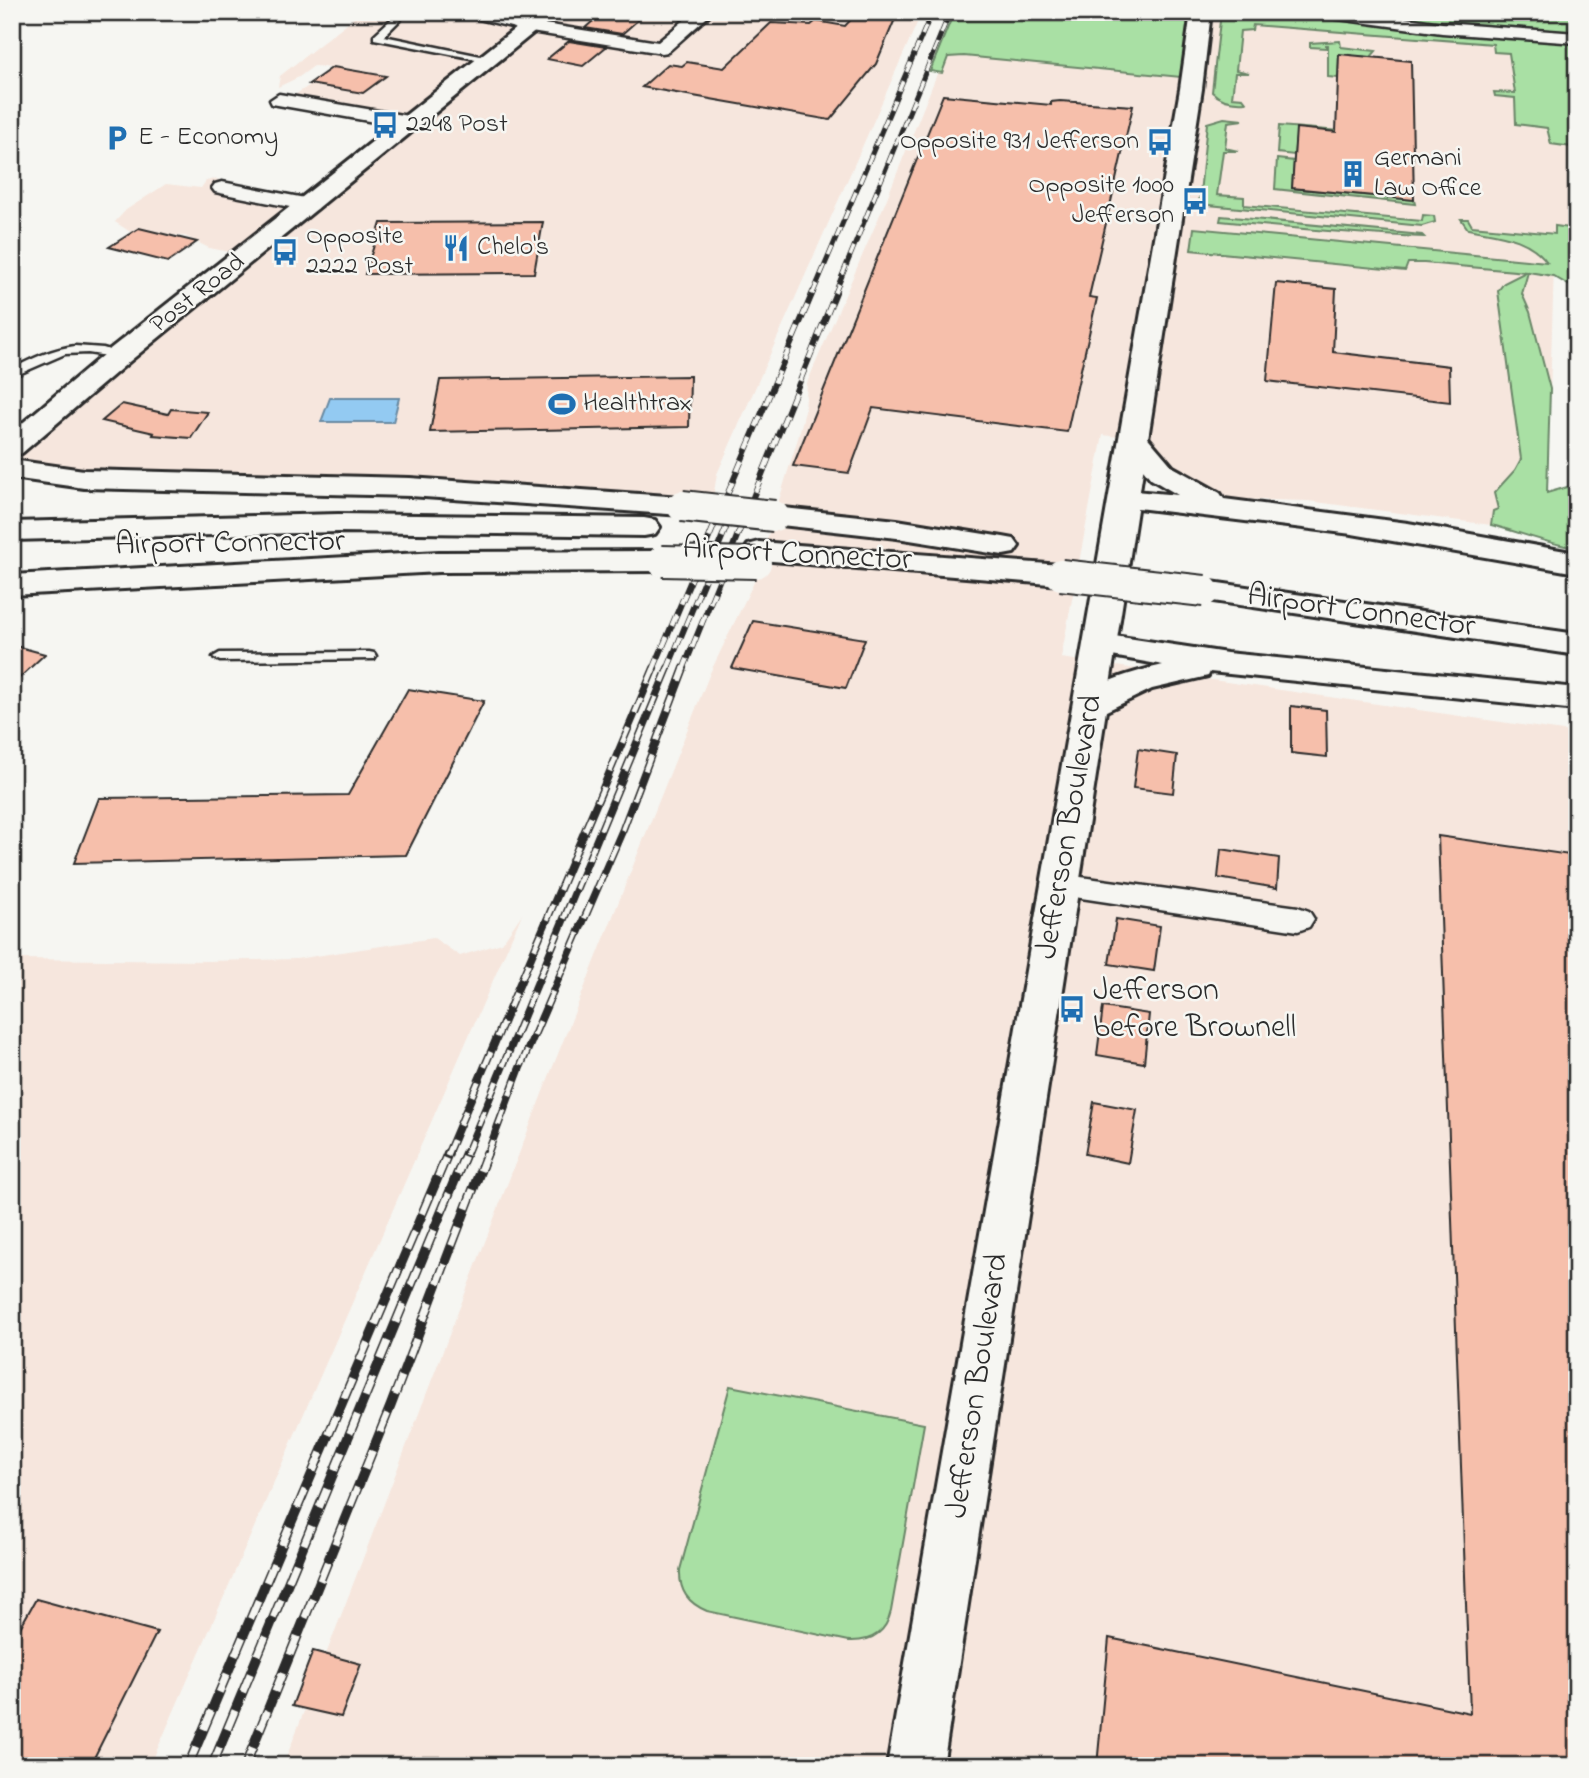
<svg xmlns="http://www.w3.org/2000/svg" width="1589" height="1778" font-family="'Indie Flower',sans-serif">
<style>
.built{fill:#f6e6dd}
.green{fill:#a9e0a4;stroke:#6a8668;stroke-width:2}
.water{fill:#93caf2;stroke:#698aa2;stroke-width:2}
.building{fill:#f6bfab;stroke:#2b2b2b;stroke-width:2}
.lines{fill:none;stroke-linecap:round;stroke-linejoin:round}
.service-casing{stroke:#2b2b2b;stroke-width:5}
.minor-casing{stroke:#2b2b2b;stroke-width:5}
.secondary-casing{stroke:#2b2b2b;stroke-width:6}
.primary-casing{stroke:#2b2b2b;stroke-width:6}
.motorway-casing{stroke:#2b2b2b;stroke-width:6}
.service{fill:#f6f6f2;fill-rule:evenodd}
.minor{fill:#f6f6f2;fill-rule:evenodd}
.secondary{fill:#f6f6f2;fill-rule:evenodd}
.primary{fill:#f6f6f2;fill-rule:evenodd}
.motorway{fill:#f6f6f2;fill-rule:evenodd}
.rail-far3-casing{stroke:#2b2b2b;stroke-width:5}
.rail-far2-casing{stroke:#2b2b2b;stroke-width:6}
.rail-far1-casing{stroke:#2b2b2b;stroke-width:8}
.rail-casing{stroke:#2b2b2b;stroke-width:10}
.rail-far3{stroke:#f6f6f2;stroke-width:3.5;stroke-dasharray:10;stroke-linecap:butt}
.rail-far2{stroke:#f6f6f2;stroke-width:4.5;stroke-dasharray:12;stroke-linecap:butt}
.rail-far1{stroke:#f6f6f2;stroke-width:5;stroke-dasharray:16;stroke-linecap:butt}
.rail{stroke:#f6f6f2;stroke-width:7;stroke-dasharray:20;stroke-linecap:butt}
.motorway-bridge-casing{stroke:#2b2b2b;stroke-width:34;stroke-linecap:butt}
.motorway-bridge{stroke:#f6f6f2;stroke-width:30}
.labels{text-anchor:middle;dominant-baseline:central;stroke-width:5;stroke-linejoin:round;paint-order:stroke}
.far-poi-label{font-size:26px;fill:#2b2b2b;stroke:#f6f6f2;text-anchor:start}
.far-street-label{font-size:26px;fill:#2b2b2b;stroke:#f6f6f2}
.street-label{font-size:32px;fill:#2b2b2b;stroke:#f6f6f2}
.poi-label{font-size:32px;fill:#2b2b2b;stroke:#f6f6f2;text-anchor:start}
</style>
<rect width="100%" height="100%" fill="#f6f6f2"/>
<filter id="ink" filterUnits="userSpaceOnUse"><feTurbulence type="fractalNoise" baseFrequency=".0143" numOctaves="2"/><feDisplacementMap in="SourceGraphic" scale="14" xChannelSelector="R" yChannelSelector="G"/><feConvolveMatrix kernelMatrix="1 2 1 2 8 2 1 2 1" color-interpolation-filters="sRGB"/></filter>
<g filter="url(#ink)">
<g class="built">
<path d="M361,12h561l-205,462 -5,30 -628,-27 -72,-14v-22l229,-187 -32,-6 -24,-12 -53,-3 -17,-11 11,-12 40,-26 35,4 5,-7 9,-2 100,20 96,-75 -121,-26 34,-22 6,-8 -16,-2 -15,11 -21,10 2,-11z"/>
<path d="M962,12h259l-3,11 276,21 15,9 6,41 33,34 24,19 5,21v81l-23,16 -7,229 -53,-1 5,16 -6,2 -2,14 -183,-24 -76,-2 1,3 -39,-14 -52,-48 -39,-5 -42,223 516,75v1033h-1294l259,-672 168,-421 44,-91 45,-147 6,-24 2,-28 78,-180z"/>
<path d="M522,914l-372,852h-138v-807l196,2 88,-2 138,-21 26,18 42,-13z"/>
</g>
<g class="green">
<path d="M954,12h247l-10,66 -227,-22 -16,1 -6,16 -12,-2z"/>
<path d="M1221,12h356v156l-5,-21 -21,-3 -4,-16 -31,-4 -1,-26 -20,-2 -1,-4 21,1 -6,-40 -15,-1 -1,-8 -240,-19 -1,5 -12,1 -4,39 13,3h-14l-3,24 11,1 3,4c-13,1 -26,-2 -34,-10z"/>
<path d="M1340,41l1,6 35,4 -5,6 -32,-2 -1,23 -10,-1v-32h-2v3l-16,-1v-4z"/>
<path d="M1224,118l19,2 -15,2 -3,26 13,3h-15l-6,44 27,2v8l178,16 1,-6 11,1 1,6 -13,4 -223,-22 8,-81z"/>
<path d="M1279,126l134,11 -116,-9 -3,27 -17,-2z"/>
<path d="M1277,159l17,2 -2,27 122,12 1,4 -140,-15z"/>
<path d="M1221,216l201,19 2,2c-68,-3 -136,-9 -204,-16z"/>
<path d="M1461,219h7l4,7 83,8v-8l22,3v61l-24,-14 -25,-4 -6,22 8,18 20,77 -3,104 30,-9v64c-30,-4 -57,-16 -86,-23l2,-14 5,-2 -4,-16 21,-23 6,-11 -23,-168 6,-8 22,-11 -102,-9h-16l-3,8 -214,-21 3,-22 353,34c-19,-26 -50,-27 -79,-33z"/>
<path d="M730,1386l194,38 -33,187c-5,22 -19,31 -42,30l-142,-30c-19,-8 -28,-20 -27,-41z"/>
</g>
<path class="water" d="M330,398h69l-6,24h-72z"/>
<g class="building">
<path d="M603,12h44l-25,22 -37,-6z"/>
<path d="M858,12h40l-22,52 -46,56 -188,-33 26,-23 14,2 5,-4 37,6 47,-45 40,2 5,-4 29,5z"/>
<path d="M569,41l37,6 -23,19 -36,-7z"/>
<path d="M1339,54l72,7 3,139 -122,-12 4,-60 40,4z"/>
<path d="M333,67l53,9 -23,17 -54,-9z"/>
<path d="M943,95l108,10v-3l9,-1 73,5 -44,191 8,1 -30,134 -194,-24 -24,65 -56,-7z"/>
<path d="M543,222l-9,51 -169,1 16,-51z"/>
<path d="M139,228l58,14 -29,20 -59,-15z"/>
<path d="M1276,283l60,6 -3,63 116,14 1,36 -183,-21z"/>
<path d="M690,376l-1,51 -259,5 10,-52z"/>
<path d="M122,404l46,10 3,-5 37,3 -17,26 -38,-3 1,-2 -52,-12z"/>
<path d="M753,621l112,18 -19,49 -114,-20z"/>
<path d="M12,645l33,9 -33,31z"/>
<path d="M408,689l76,12 -78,154 -332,8 25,-65 249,-3z"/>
<path d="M1291,706l35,4 1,47 -36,-4z"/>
<path d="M1138,749l39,6 -4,38 -40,-5z"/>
<path d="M1438,836l139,20v910h-480l12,-128 361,75z"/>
<path d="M1221,849l58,9 -2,30 -59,-10z"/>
<path d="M1116,919l44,7 -6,45 -45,-7z"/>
<path d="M1103,1007l46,7 -5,49 -47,-8z"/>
<path d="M1094,1102l43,8 -9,53 -43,-9z"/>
<path d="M36,1599l121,33 -67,134h-78v-124z"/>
<path d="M313,1651l48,13 -20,53 -49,-11z"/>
</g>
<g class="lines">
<defs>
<g id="service">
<path d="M399,12h9l-24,24 111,23 -4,3 -117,-23v-4z"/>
<path d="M75,346l28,2 23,7 -6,3 -32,-5 -23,1 -53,23v-8c21,-11 40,-20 63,-23z"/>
<path d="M369,652l5,1 2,3 -2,3 -154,2 -7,-4 7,-4z"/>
</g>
<g id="minor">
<path d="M465,12h29l38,10 126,20 36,-30h19l-45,40 -6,1 -131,-21 -64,-16z"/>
<path d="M1315,12h48l79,11 135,10v10l-135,-10 -119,-16z"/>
<path d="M279,94l135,23 9,6 -9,6 -142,-25 -2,-4z"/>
<path d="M222,182l88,17 7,2 3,4 -3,4 -7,2 -95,-19 -3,-4 3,-4z"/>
<path d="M1059,874l239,33 11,4 5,8 -5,8 -11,4 -250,-38 -5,-8 5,-8z"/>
</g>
<path id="secondary" d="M1191,12h20l-9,77 -259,1677h-56l293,-1677z"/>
<path id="primary" d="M536,12h23l-429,349 -108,92 -10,3v-24l98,-83z"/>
<g id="motorway">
<path d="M1134,430l10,3 29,34 47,26 4,6 184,24 169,30v20l-225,-39 -239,-29 -4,-6 4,-6 11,-3 54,5 -27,-16 -32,-40 5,-6z"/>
<path d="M12,460l72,10 326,8 272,19 11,2 4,7 -4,7 -11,2 -272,-19 -326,-8 -72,-10z"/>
<path d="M774,507l123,13 106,17 11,2 5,7 -5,7 -11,2 -106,-17 -134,-15 -4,-7 4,-7z"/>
<path d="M338,514l306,4 11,2 5,7 -5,7 -11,2 -306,-4 -326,8v-18z"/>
<path d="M759,542l302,23 11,3 5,7 -5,7 -11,3 -313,-26 -5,-7 5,-7z"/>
<path d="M662,551l11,3 5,7 -5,7 -11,3 -223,1 -427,23v-20l427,-23z"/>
<path d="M1204,581l373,53v21l-384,-57 -5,-7 5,-7z"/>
<path d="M1101,634l126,19 350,35v22l-367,-38 -2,4 -56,13 -50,24 -12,3 -12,-3 -5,-8c13,-21 65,-34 90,-40l-74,-13 -5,-7 5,-7z"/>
</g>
</defs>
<use href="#service" class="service-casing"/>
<use href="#minor" class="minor-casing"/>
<use href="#secondary" class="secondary-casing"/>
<use href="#primary" class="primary-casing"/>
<use href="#motorway" class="motorway-casing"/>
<use href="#service" class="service"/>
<use href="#minor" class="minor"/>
<use href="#secondary" class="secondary"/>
<use href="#primary" class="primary"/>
<use href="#motorway" class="motorway"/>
<defs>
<g id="rail-far3">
<path d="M813,293l119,-281"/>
<path d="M835,293l115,-281"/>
</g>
<g id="rail-far2">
<path d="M653,670l160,-378"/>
<path d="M667,670l59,-142"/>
<path d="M683,670l153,-378"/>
</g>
<g id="rail-far1">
<path d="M447,1155l207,-487"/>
<path d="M466,1155l202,-487"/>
<path d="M487,1155l32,-85 104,-241 61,-161"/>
</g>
<g id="rail">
<path d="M188,1766l260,-613"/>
<path d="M212,1766l254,-613"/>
<path d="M245,1766l146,-361 96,-252"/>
</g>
</defs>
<use href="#rail-far3" class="rail-far3-casing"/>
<use href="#rail-far2" class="rail-far2-casing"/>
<use href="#rail-far1" class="rail-far1-casing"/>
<use href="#rail" class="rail-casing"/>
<use href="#rail-far3" class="rail-far3"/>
<use href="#rail-far2" class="rail-far2"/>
<use href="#rail-far1" class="rail-far1"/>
<use href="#rail" class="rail"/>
<defs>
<g id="motorway-bridge">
<path d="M682,506l92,10"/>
<path d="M662,561l94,2"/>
<path d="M1061,575l143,16"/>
</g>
</defs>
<use href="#motorway-bridge" class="motorway-bridge-casing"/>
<use href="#motorway-bridge" class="motorway-bridge"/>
</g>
</g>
<defs>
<symbol id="bus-bare" viewBox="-9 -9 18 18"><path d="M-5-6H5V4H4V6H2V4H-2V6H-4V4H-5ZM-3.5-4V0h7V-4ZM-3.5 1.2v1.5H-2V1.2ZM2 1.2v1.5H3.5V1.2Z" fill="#1f6fb2" stroke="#f6f6f2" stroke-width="2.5" paint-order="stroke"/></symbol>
<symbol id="parking-bare" viewBox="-9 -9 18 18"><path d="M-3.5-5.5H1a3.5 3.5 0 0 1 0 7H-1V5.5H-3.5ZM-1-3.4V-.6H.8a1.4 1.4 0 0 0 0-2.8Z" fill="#1f6fb2" stroke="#f6f6f2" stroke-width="2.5" paint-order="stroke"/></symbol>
<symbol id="building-bare" viewBox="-9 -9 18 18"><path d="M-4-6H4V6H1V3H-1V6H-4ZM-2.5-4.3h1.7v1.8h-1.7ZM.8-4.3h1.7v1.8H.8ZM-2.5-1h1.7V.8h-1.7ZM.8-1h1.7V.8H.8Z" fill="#1f6fb2" stroke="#f6f6f2" stroke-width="2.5" paint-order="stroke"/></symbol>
<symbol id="restaurant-bare" viewBox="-9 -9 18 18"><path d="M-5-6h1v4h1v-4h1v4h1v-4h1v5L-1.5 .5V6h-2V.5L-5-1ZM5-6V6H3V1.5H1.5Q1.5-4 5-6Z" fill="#1f6fb2" stroke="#f6f6f2" stroke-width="2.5" paint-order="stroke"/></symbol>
<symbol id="stadium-bare" viewBox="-9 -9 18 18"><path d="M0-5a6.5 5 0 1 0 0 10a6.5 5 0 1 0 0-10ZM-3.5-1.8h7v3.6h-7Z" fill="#1f6fb2" stroke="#f6f6f2" stroke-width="2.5" paint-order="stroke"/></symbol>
</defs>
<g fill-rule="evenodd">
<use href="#bus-bare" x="366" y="106" width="38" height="38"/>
<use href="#parking-bare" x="98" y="119" width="38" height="38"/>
<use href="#bus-bare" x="1141" y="123" width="38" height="38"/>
<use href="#building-bare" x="1334" y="155" width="38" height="38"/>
<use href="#bus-bare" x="1176" y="182" width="38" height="38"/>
<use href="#restaurant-bare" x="437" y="229" width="38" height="38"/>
<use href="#bus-bare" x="266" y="233" width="38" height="38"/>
<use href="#stadium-bare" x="543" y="385" width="38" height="38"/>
<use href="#bus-bare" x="1053" y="990" width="38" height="38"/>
</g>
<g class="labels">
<g class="far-poi-label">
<text x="406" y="125">2248 Post</text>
<text x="138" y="138">E - Economy</text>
<text x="1139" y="142" text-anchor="end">Opposite 931 Jefferson</text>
<text x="1374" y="159">Germani<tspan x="1374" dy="30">Law Office</tspan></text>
<text x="1174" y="186" text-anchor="end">Opposite 1000<tspan x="1174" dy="30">Jefferson</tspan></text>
<text x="306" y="237">Opposite<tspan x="306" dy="30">2222 Post</tspan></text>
<text x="477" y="248">Chelo's</text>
<text x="583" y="404">Healthtrax</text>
</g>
<g class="far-street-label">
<text transform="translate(198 294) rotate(-38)">Post Road</text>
</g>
<g class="street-label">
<text transform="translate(230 544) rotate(-1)">Airport Connector</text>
<text transform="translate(797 555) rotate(3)">Airport Connector</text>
<text transform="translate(1361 612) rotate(8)">Airport Connector</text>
<text transform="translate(1070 827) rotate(-80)">Jefferson Boulevard</text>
<text transform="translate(978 1386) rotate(-81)">Jefferson Boulevard</text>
</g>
<g class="poi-label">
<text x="1093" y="991">Jefferson<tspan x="1093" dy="37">before Brownell</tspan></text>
</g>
</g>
<rect width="1589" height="1778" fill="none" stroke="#f6f6f2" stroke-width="42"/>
<rect x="21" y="21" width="1547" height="1736" fill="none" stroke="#2b2b2b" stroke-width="2.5" filter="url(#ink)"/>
</svg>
